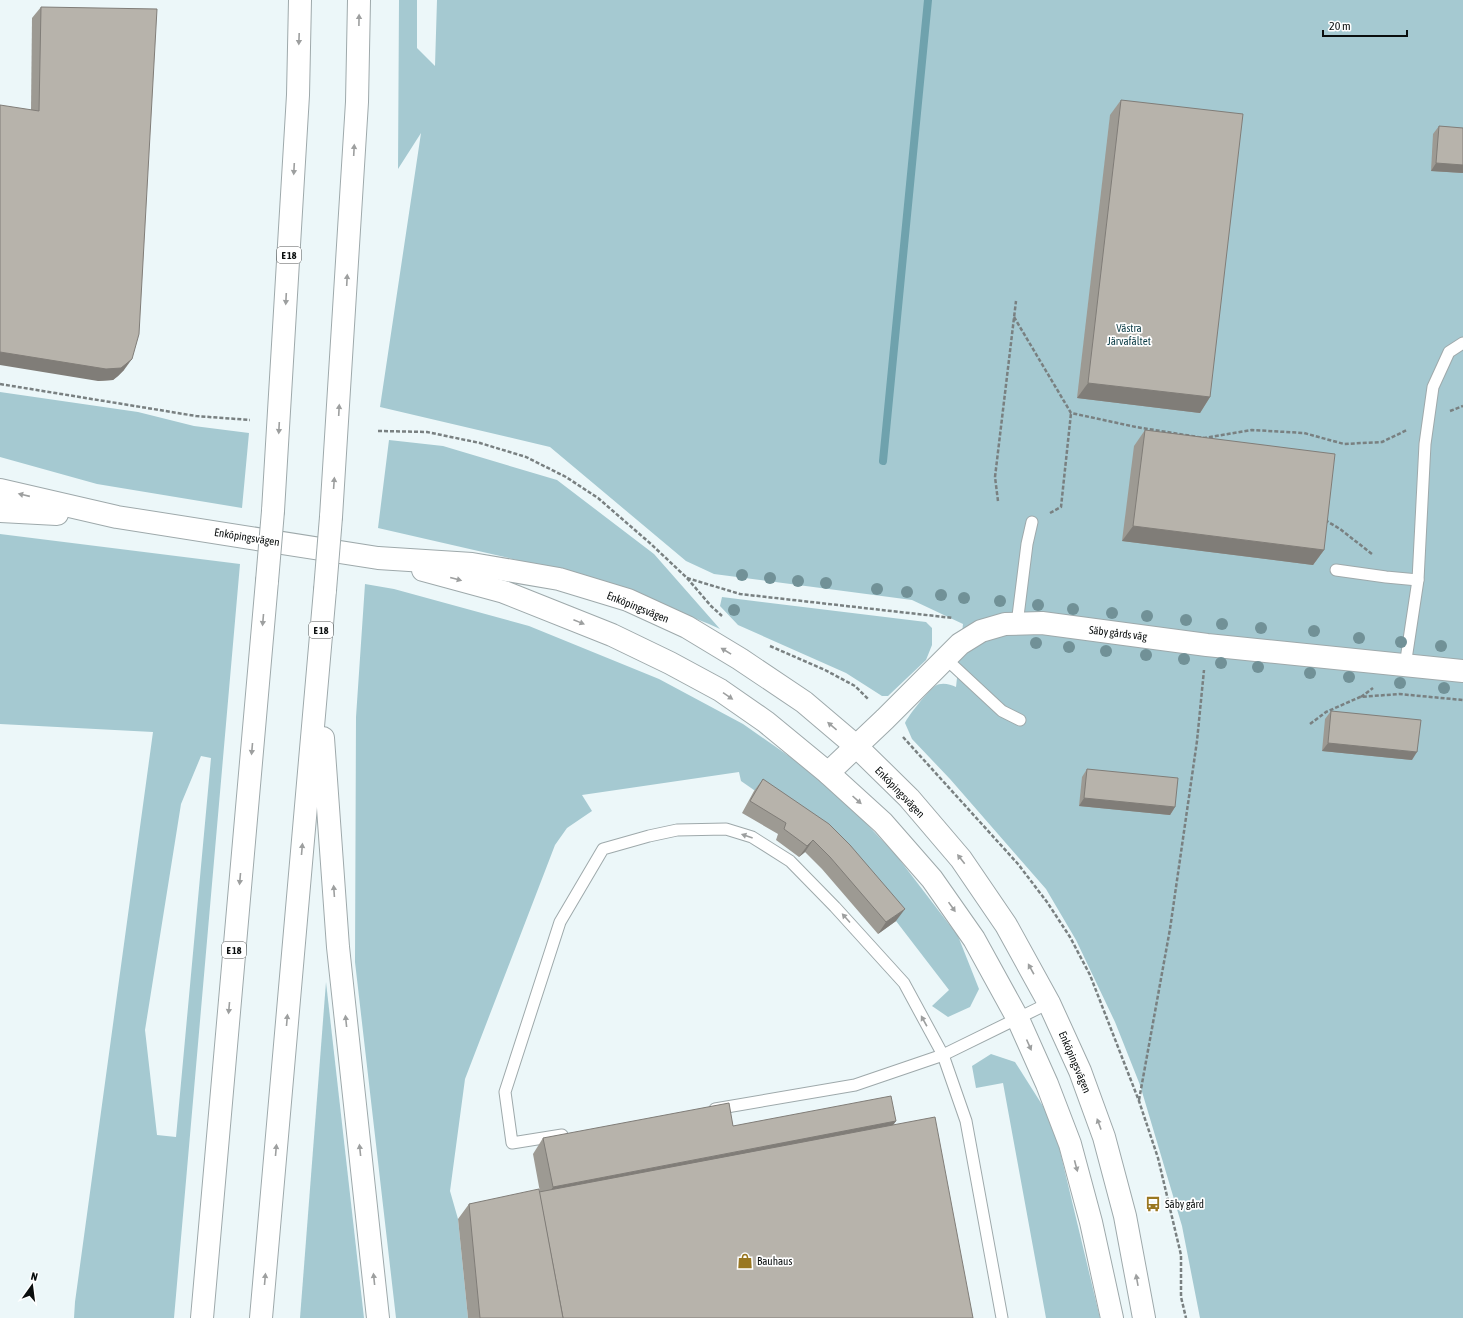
<svg xmlns="http://www.w3.org/2000/svg" width="1463" height="1318" font-family="'Asap Condensed',sans-serif">
<style>
.green{fill:#a5c9d1;fill-rule:evenodd}
.lines{fill:none;stroke-linecap:round;stroke-linejoin:round}
.stream{stroke:#6fa2ad;stroke-width:8}
.lane-casing{stroke:#9ea9ab;stroke-width:13}
.street-casing{stroke:#9ea9ab;stroke-width:24}
.secondary-casing{stroke:#9ea9ab;stroke-width:24}
.highway-casing{stroke:#9ea9ab;stroke-width:24}
.path{stroke:#798081;stroke-width:2.5;stroke-dasharray:4 2;stroke-linecap:butt}
.lane{stroke:#fff;stroke-width:11}
.street{stroke:#fff;stroke-width:22}
.secondary{stroke:#fff;stroke-width:22}
.highway{stroke:#fff;stroke-width:22}
.highway-bridge-casing{stroke:#9ea9ab;stroke-width:24;stroke-linecap:butt}
.highway-bridge{stroke:#fff;stroke-width:22}
.tree{fill:#719197}
.wall{fill:#9d9a93}
.shaded-wall{fill:#807d78}
.building{fill:#b7b3ab;stroke:#807d78}
.oneway{fill:#9d9f9f}
.labels{text-anchor:middle;dominant-baseline:central;stroke-width:3.5;stroke-linejoin:round;paint-order:stroke}
.shield{fill:#fff;stroke:#545656;stroke-width:1}
.shield-label{font-size:10px;font-weight:bold;fill:#0a0e0e}
.park-label{font-size:11px;fill:#0d3d46;stroke:#fff}
.street-label{font-size:11px;fill:#0a0e0e;stroke:#fff}
.poi-label{font-size:11px;fill:#0a0e0e;stroke:#fff;text-anchor:start}
</style>
<rect width="100%" height="100%" fill="#ecf7f9"/>
<g class="green">
<path d="M399,0h18v48l18,18 2,-66h1026v1318h-263l-18,-92 -42,-141 -25,-63 -39,-82 -30,-51 -96,-110 -38,-40 -7,-16c3,-7 23,-32 30,-37 6,-4 15,-2 21,1l7,-63 -51,-24 -198,-26 -28,-13 -136,-114 -170,-40 41,-274 -23,36z"/>
<path d="M0,392l138,20 56,14 55,7 -7,75 -145,-24 -97,-27z"/>
<path d="M389,440l54,6 114,34 97,74 66,75 -11,-5 -118,-47 -213,-49z"/>
<path d="M0,534l240,30 -66,754h-100l1,-16 78,-570 -153,-8zM201,756l10,2 -35,379 -19,-2 -12,-105 36,-226z"/>
<path d="M365,584l29,5 135,37 130,53 84,45 86,60 67,71 62,81 21,53 -9,18 -22,10 -16,-11 17,-16 -53,-69 -76,-85 -79,-55 -2,-9 -157,23 10,16 -25,17 -12,17 -90,234 -15,112 8,28 10,99h-72l-41,-356 1,-245z"/>
<path d="M722,597l204,25 6,6v17l-6,15 -38,36h-6l-36,-23 -108,-48 -18,-19z"/>
<path d="M326,982l38,336h-64z"/>
<path d="M991,1054l24,8 38,60 47,196h-54l-43,-235 -27,5 -4,-22z"/>
</g>
<g class="lines">
<path class="stream" d="M883,461l45,-461"/>
<defs>
<g id="lane">
<path d="M1336,570l50,7 32,3"/>
<path d="M1017,624l10,-80 5,-22"/>
<path d="M945,658l57,53 18,9"/>
<path d="M1405,666l13,-86 7,-136 8,-57 16,-35 14,-9"/>
<path d="M715,1109l140,-24 88,-30 106,-52"/>
<path d="M562,1135l-50,8 -7,-51 55,-170 43,-73 46,-13 28,-6 49,-1 26,8 38,24 45,46 69,76 39,72 23,66 36,197"/>
</g>
<path id="street" d="M828,773l57,-54 75,-75 21,-13 24,-7 37,-1 165,22 256,26"/>
<g id="secondary">
<path d="M0,490l117,27 261,41 94,6 87,15 69,21 59,27 53,32 64,43 53,45 52,51 52,61 45,66 43,78 31,68 24,66 21,79 19,102"/>
<path d="M0,511l57,3"/>
<path d="M423,570l81,22 108,43 58,28 50,27 46,32 62,51 55,50 49,56 42,60 44,80 29,65 23,60 21,78 21,96"/>
</g>
<g id="highway">
<path d="M273,511l25,-416 2,-95"/>
<path d="M331,517l26,-415 2,-102"/>
<path d="M323,738l15,209 40,371"/>
<path d="M202,1318l65,-737"/>
<path d="M261,1318l64,-728"/>
</g>
</defs>
<use href="#lane" class="lane-casing"/>
<use href="#street" class="street-casing"/>
<use href="#secondary" class="secondary-casing"/>
<use href="#highway" class="highway-casing"/>
<g class="path">
<path d="M1014,317l57,96 65,14 68,11 48,-8 52,3 40,11 38,-2 25,-12"/>
<path d="M0,384l196,32 54,4"/>
<path d="M1450,411l13,-5"/>
<path d="M378,431l49,1 53,11 46,14 40,20 32,21 53,46 36,34 24,28 11,10"/>
<path d="M998,501l-3,-24 21,-176"/>
<path d="M1050,513l11,-6 10,-94"/>
<path d="M1325,520l15,9 32,25"/>
<path d="M687,578l53,16 213,24"/>
<path d="M770,646l55,24 30,16 13,13"/>
<path d="M1361,697l12,-9"/>
<path d="M1310,724l16,-12 34,-15 39,-3 64,6"/>
<path d="M903,737l115,127 29,38 23,35 20,38 49,126 19,57 23,97v42l5,21"/>
<path d="M1139,1100l31,-171 27,-188 7,-71"/>
</g>
<use href="#lane" class="lane"/>
<use href="#street" class="street"/>
<use href="#secondary" class="secondary"/>
<use href="#highway" class="highway"/>
<defs>
<g id="highway-bridge">
<path d="M267,581l6,-70"/>
<path d="M325,590l6,-73"/>
</g>
</defs>
<use href="#highway-bridge" class="highway-bridge-casing"/>
<use href="#highway-bridge" class="highway-bridge"/>
</g>
<g class="tree">
<circle cx="742" cy="575" r="6"/>
<circle cx="770" cy="578" r="6"/>
<circle cx="798" cy="581" r="6"/>
<circle cx="826" cy="583" r="6"/>
<circle cx="877" cy="589" r="6"/>
<circle cx="907" cy="592" r="6"/>
<circle cx="941" cy="595" r="6"/>
<circle cx="964" cy="598" r="6"/>
<circle cx="1000" cy="601" r="6"/>
<circle cx="1038" cy="605" r="6"/>
<circle cx="1073" cy="609" r="6"/>
<circle cx="734" cy="610" r="6"/>
<circle cx="1112" cy="613" r="6"/>
<circle cx="1147" cy="616" r="6"/>
<circle cx="1186" cy="620" r="6"/>
<circle cx="1222" cy="624" r="6"/>
<circle cx="1261" cy="628" r="6"/>
<circle cx="1314" cy="631" r="6"/>
<circle cx="1359" cy="638" r="6"/>
<circle cx="1401" cy="642" r="6"/>
<circle cx="1036" cy="643" r="6"/>
<circle cx="1441" cy="646" r="6"/>
<circle cx="1069" cy="647" r="6"/>
<circle cx="1106" cy="651" r="6"/>
<circle cx="1146" cy="655" r="6"/>
<circle cx="1184" cy="659" r="6"/>
<circle cx="1221" cy="663" r="6"/>
<circle cx="1258" cy="667" r="6"/>
<circle cx="1310" cy="673" r="6"/>
<circle cx="1349" cy="677" r="6"/>
<circle cx="1400" cy="683" r="6"/>
<circle cx="1444" cy="688" r="6"/>
</g>
<g class="wall">
<path d="M41,7l83,363 -6,6 -5,4 -15,1 -67,-271 1,-92z"/>
<path d="M1121,100l89,297 -10,16 -123,-15 33,-283z"/>
<path d="M1439,126l24,2v45l-32,-2 2,-37z"/>
<path d="M1145,430l179,120 -11,15 -191,-24 12,-95z"/>
<path d="M1331,711l81,49 -90,-9 3,-32z"/>
<path d="M1087,769l88,38 -5,8 -91,-9 3,-29z"/>
<path d="M763,779l133,142 -18,13 -56,-65 -17,-17 -6,5 -23,-17 2,-6 -36,-21 12,-22z"/>
<path d="M896,1121l-3,4 80,193h-505l-10,-99 11,-15 71,-12 -7,-38 10,-16 190,-12z"/>
</g>
<g class="shaded-wall">
<path d="M1436,163l27,2v8l-32,-2z"/>
<path d="M0,352l132,7 -8,11 -6,6 -5,4 -15,1 -98,-16z"/>
<path d="M1088,383l122,14 -10,16 -123,-15z"/>
<path d="M1133,526l191,24 -11,15 -191,-24z"/>
<path d="M1328,743l89,9 -5,8 -90,-9z"/>
<path d="M1084,798l91,9 -5,8 -91,-9z"/>
<path d="M813,840l-8,12 -6,5 8,-11z"/>
<path d="M905,909l-9,12 -18,13 8,-12z"/>
<path d="M896,1121l-11,15 -343,66 11,-15z"/>
</g>
<g class="building">
<path d="M41,7l116,2 -18,325 -7,25 -6,5 -5,4 -15,1 -106,-17v-247l39,6z"/>
<path d="M1121,100l122,14 -33,283 -122,-14z"/>
<path d="M1439,126l24,2v37l-27,-2z"/>
<path d="M1145,430l190,24 -11,96 -191,-24z"/>
<path d="M1331,711l90,9 -4,32 -89,-9z"/>
<path d="M1087,769l91,9 -3,29 -91,-9z"/>
<path d="M763,779l66,45 21,21 55,64 -19,13 -56,-65 -17,-17 -6,6 -23,-17 2,-6 -36,-22z"/>
<path d="M891,1096l5,25 -343,66 -10,-49 186,-35 4,23z"/>
<path d="M935,1117l38,201h-410l-24,-126z"/>
<path d="M539,1189l24,129h-83l-11,-114z"/>
</g>
<defs><path id="oneway-solid" d="M-6-.8H1V-3.2L6.5 0L1 3.2V.8H-6Z"/></defs>
<g class="oneway">
<use href="#oneway-solid" transform="translate(359 20) rotate(-89)"/>
<use href="#oneway-solid" transform="translate(299 39) rotate(92)"/>
<use href="#oneway-solid" transform="translate(354 150) rotate(-87)"/>
<use href="#oneway-solid" transform="translate(294 169) rotate(93)"/>
<use href="#oneway-solid" transform="translate(347 280) rotate(-87)"/>
<use href="#oneway-solid" transform="translate(286 299) rotate(93)"/>
<use href="#oneway-solid" transform="translate(339 410) rotate(-87)"/>
<use href="#oneway-solid" transform="translate(279 428) rotate(93)"/>
<use href="#oneway-solid" transform="translate(334 483) rotate(-86)"/>
<use href="#oneway-solid" transform="translate(24 495) rotate(-167)"/>
<use href="#oneway-solid" transform="translate(456 579) rotate(15)"/>
<use href="#oneway-solid" transform="translate(263 620) rotate(95)"/>
<use href="#oneway-solid" transform="translate(579 622) rotate(22)"/>
<use href="#oneway-solid" transform="translate(726 651) rotate(-149)"/>
<use href="#oneway-solid" transform="translate(728 696) rotate(34)"/>
<use href="#oneway-solid" transform="translate(832 726) rotate(-140)"/>
<use href="#oneway-solid" transform="translate(252 749) rotate(95)"/>
<use href="#oneway-solid" transform="translate(857 800) rotate(42)"/>
<use href="#oneway-solid" transform="translate(747 836) rotate(-161)"/>
<use href="#oneway-solid" transform="translate(302 849) rotate(-85)"/>
<use href="#oneway-solid" transform="translate(961 859) rotate(-128)"/>
<use href="#oneway-solid" transform="translate(240 879) rotate(95)"/>
<use href="#oneway-solid" transform="translate(334 891) rotate(-94)"/>
<use href="#oneway-solid" transform="translate(952 907) rotate(55)"/>
<use href="#oneway-solid" transform="translate(846 918) rotate(-132)"/>
<use href="#oneway-solid" transform="translate(1031 969) rotate(-119)"/>
<use href="#oneway-solid" transform="translate(229 1008) rotate(95)"/>
<use href="#oneway-solid" transform="translate(287 1020) rotate(-85)"/>
<use href="#oneway-solid" transform="translate(346 1021) rotate(-96)"/>
<use href="#oneway-solid" transform="translate(924 1021) rotate(-119)"/>
<use href="#oneway-solid" transform="translate(1029 1045) rotate(66)"/>
<use href="#oneway-solid" transform="translate(1099 1124) rotate(-110)"/>
<use href="#oneway-solid" transform="translate(276 1150) rotate(-85)"/>
<use href="#oneway-solid" transform="translate(360 1150) rotate(-96)"/>
<use href="#oneway-solid" transform="translate(1076 1166) rotate(75)"/>
<use href="#oneway-solid" transform="translate(265 1279) rotate(-85)"/>
<use href="#oneway-solid" transform="translate(374 1279) rotate(-96)"/>
<use href="#oneway-solid" transform="translate(1137 1280) rotate(-100)"/>
</g>
<defs>
<symbol id="bus-bare" viewBox="-9 -9 18 18"><path d="M-5-6H5V4H4V6H2V4H-2V6H-4V4H-5ZM-3.5-4V0h7V-4ZM-3.5 1.2v1.5H-2V1.2ZM2 1.2v1.5H3.5V1.2Z" fill="#997721" stroke="#fff" stroke-width="2.5" paint-order="stroke"/></symbol>
<symbol id="shop-bare" viewBox="-9 -9 18 18"><path d="M-5-2.5h2.3a2.7 3.5 0 0 1 5.4 0H5L5.5 6h-11ZM-1.5-2.5h3a1.5 2.3 0 0 0-3 0Z" fill="#997721" stroke="#fff" stroke-width="2.5" paint-order="stroke"/></symbol>
</defs>
<g fill-rule="evenodd">
<use href="#bus-bare" x="1142" y="1193" width="22" height="22"/>
<use href="#shop-bare" x="734" y="1250" width="22" height="22"/>
</g>
<g class="labels">
<g class="shield">
<rect x="277" y="247" width="24" height="16" rx="3"/>
<rect x="309" y="622" width="24" height="16" rx="3"/>
<rect x="222" y="942" width="24" height="16" rx="3"/>
</g>
<g class="shield-label">
<text x="289" y="255">E 18</text>
<text x="321" y="630">E 18</text>
<text x="234" y="950">E 18</text>
</g>
<g class="park-label">
<text x="1129" y="328">Västra<tspan x="1129" dy="13">Järvafältet</tspan></text>
</g>
<g class="street-label">
<text transform="translate(247 537) rotate(9)">Enköpingsvägen</text>
<text transform="translate(638 607) rotate(22)">Enköpingsvägen</text>
<text transform="translate(1118 633) rotate(7)">Säby gårds väg</text>
<text transform="translate(900 792) rotate(46)">Enköpingsvägen</text>
<text transform="translate(1075 1062) rotate(67)">Enköpingsvägen</text>
</g>
<g class="poi-label">
<text x="1165" y="1204">Säby gård</text>
<text x="757" y="1261">Bauhaus</text>
</g>
</g>
<g transform="translate(32 1286) rotate(14)" stroke="#ffffff" stroke-width="3" paint-order="stroke">
<path d="M0-3L7 15L0 10L-7 15Z" fill="#0a0e0e"/>
<text y="-6" font-size="11" font-weight="bold" text-anchor="middle" fill="#0a0e0e">N</text>
</g>
<path d="M1323 30v6h84v-6" fill="none" stroke="#0a0e0e" stroke-width="2"/>
<text x="1329" y="30" font-size="12" fill="#0a0e0e" stroke="#ffffff" stroke-width="3" paint-order="stroke">20 m</text>
</svg>
